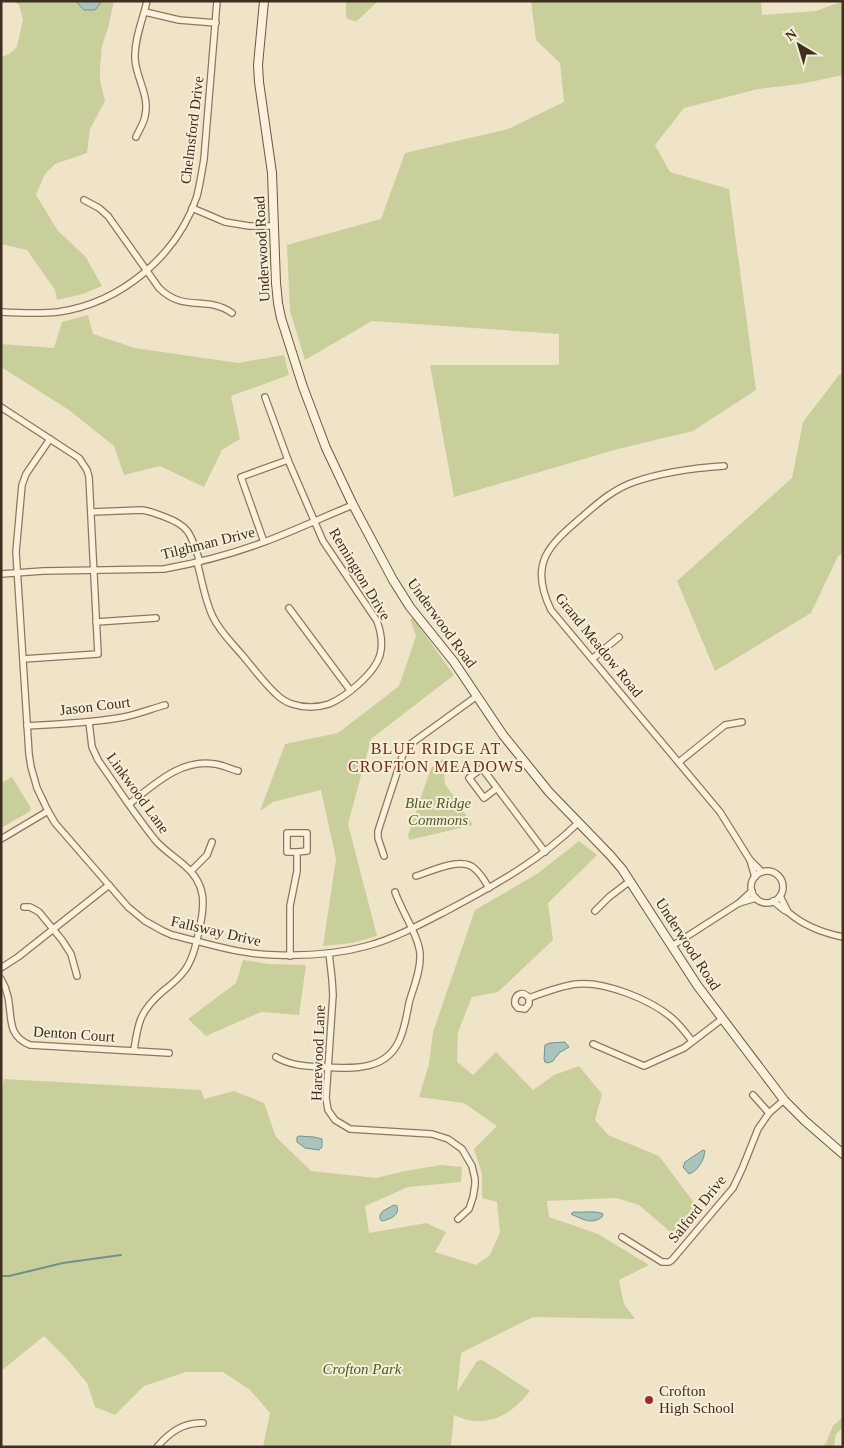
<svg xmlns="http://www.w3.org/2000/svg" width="844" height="1448" font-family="Georgia,serif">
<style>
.green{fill:#c9cf9b}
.water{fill:#a9c4bc;stroke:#6f938a}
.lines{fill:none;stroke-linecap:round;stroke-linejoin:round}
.stream{stroke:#6f938a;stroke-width:2}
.street-casing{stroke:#8d765c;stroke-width:8}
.secondary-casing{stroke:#6f573f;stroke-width:10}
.street{stroke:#faf1dc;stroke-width:5.5}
.secondary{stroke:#faf1dc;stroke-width:8}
.poi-dot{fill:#9e2a2b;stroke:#f7eed8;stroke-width:2}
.labels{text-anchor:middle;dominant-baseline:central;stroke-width:4;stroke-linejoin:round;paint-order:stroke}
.street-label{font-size:15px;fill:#3d2e20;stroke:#f7eed8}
.park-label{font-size:15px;font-style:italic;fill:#4d5a26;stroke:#f7eed8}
.poi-label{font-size:15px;fill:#3d2e20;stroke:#f7eed8;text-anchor:start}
.neighbourhood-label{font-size:16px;letter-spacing:1px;fill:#6b2e1e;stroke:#f7eed8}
</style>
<rect width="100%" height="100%" fill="#f0e4c8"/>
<g class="green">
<path d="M13,1h101l-6,27 -6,18 -2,22v13l5,20 -15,28 -3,24 -32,11 -10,10 -9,21 22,36 27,25 17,30 -19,8 -26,6 -2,-10 -28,-40 -26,-6v-187l8,-3 8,-7 6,-28 -4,-14z"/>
<path d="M346,1h32l-22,21 -10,-4z"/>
<path d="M531,1h230l1,14 54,-4 27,-10v74l-42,9 -43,5 -74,19 -29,37 15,27 59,17 27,201 -63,41 -75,18 -164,48 -24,-132h129v-31l-187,-13 -67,39 -15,-49 -3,-66 94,-26 24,-66 103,-24 56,-27 -4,-39 -24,-23z"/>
<path d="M88,315l5,19 42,14 103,15 46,-8 5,20 -58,21 9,43 -18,11 -18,37 -44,-21 -36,9 -10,-29 -45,-36 -68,-43v-23l53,4 8,-26z"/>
<path d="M843,373v181l-5,2 -27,57 -96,58 -38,-90 115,-103 11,-56 36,-47z"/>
<path d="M413,618l41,57 -83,64 -23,85 29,112 -25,7 -29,3 13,-87 -15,-69 -48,12 -13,9 25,-67 53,-11 61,-47 17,-50 -6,-17z"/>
<path d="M443,759l2,25 28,41 -64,15 -1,-5 23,-67z"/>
<path d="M12,777l19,31 -2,4 -28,16v-45z"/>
<path d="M579,841l18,14 -49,48 5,37 -55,52 -26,5 -14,35 -1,30 16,13 23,-23 37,38 21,-15 25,-9 23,28 -7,26 13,15 51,21 39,52 -23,28 -36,-31 -22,-7 -70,3 2,16 49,17 51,31 -30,15 5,24 11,15 -102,-2 -72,36 -4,39 20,-31 5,-1 48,31c-19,25 -45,39 -76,24l-3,32h-188l7,-34 -20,-23 -27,-18h-37l-42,14 -29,29 -20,-8 -8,-24 -20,-24 -23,-23 -43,35v-274l3,-18 197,11 3,9 30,-8 30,12 12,34 35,34 65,7 29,-7 36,-6 21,2 -1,15 -53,5 -43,19 4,27 57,-10 20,9 -11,20 41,13 14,-10 10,-23 -3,-30 -15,-4v-24l-8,-25 23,-23 -33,-23 -45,-6 10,-33 4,-32 42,-122 62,-36z"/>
<path d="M243,960l26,4 37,1 -7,50 -38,-3 -55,24 -18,-17 48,-36z"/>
<path d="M843,1417v10l-7,7 -2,13h-12l4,-4 7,-17z"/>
</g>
<g class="water">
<path d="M76,1h26l-7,9h-11z"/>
<path d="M565,1042l4,5 -10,6 -6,8 -5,2 -3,-1 -1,-3 1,-14 5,-2z"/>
<path d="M299,1136l15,1 8,2v8l-3,3 -14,-2 -8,-6v-5z"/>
<path d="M703,1150l2,1c-1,9 -7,20 -16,23l-6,-7 2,-5z"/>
<path d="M394,1205l3,1c3,10 -7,13 -15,15l-2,-2v-4l3,-4z"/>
<path d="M573,1212c10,1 21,-2 30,2l-1,3c-10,8 -20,2 -31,-3z"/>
</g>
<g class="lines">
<path class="stream" d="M1,1276h8l54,-13 58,-8"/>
<defs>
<g id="street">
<path d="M145,12l34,8 37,3"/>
<path d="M136,137c3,-7 8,-14 9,-21 5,-20 -9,-38 -10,-57 -1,-19 8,-40 12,-58"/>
<path d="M84,200l15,8 9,8 51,72c25,25 48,7 73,25"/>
<path d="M192,208l33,14 24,4h25"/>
<path d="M1,312c19,1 38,2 57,0 63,-9 119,-56 139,-116 3,-12 5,-25 7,-37l13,-158"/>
<path d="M1,407l78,51 8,12 2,7 9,177 -75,5"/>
<path d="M50,439l-24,35 -4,11 -6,67 13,202 2,13 6,21 11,23 7,12 73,84 17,14 18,10 9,4c34,8 69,20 104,20 30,1 62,-1 91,-9 29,-8 56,-23 83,-37 47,-25 90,-49 128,-86"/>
<path d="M724,466c-31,2 -61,6 -90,16 -20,7 -35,20 -51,34 -34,29 -55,47 -32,94l169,202 30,48"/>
<path d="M91,512l51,-2c8,1 15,4 23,7 27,10 26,20 35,45"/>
<path d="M264,542l-23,-65 47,-17"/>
<path d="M197,562c5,18 8,39 16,55 7,15 20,27 30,39 11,13 21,27 33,38 4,4 10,8 16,10 12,4 25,4 37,0 17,-7 46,-31 51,-49 3,-11 1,-23 -3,-34l-54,-80 -35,-81 -23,-63"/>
<path d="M1,574l42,-3 121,-2c33,-6 68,-15 100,-27 30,-11 59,-25 89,-37"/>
<path d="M289,608l61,82"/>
<path d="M96,622l60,-4"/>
<path d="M592,659l27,-22"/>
<path d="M89,722l3,25 6,13c19,27 37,55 58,81 8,9 19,16 28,24 23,19 21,40 15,66 -3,13 -6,28 -14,39 -6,8 -14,15 -22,21 -23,20 -25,31 -29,59"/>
<path d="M27,726c32,-2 65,-3 97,-9 14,-3 27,-8 41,-12"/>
<path d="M679,762l46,-37 17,-3"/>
<path d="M497,788l-15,-20 -13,10 15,20 13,-10 48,64"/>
<path d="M129,804c25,-19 52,-46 86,-40 8,1 15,5 23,7"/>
<path d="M1,839l47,-28"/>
<path d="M384,856l-6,-18v-7l27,-83 72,-52"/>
<path d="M191,871l16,-16 5,-13"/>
<circle cx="767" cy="887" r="16"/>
<path d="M416,876c16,-5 46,-20 59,-7 6,5 10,12 14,19"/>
<path d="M755,877l-5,-17 12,12"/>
<path d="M752,891l-13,12 17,-5"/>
<path d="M773,901l11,9 4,2 -8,-16"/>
<path d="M24,907h6l9,5 23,28 9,14 6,22"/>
<path d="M595,911l14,-14 21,-16"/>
<path d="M788,912c16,14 35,21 55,25"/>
<path d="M672,946l67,-43"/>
<path d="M329,953l3,26 1,16 -7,103 2,12 7,10 15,9 82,5 16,5 14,10 10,17 3,13v6l-2,12 -4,12 -11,10"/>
<path d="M290,956v-50l7,-35v-19l10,-1v-18h-20v19h10"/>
<path d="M1,968l17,-11 91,-72"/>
<path d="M1,979c17,28 -1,54 29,66l139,8"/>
<path d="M529,998v6l-4,5 -7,-1 -3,-4c-1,-10 8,-14 14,-6 16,-6 31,-12 48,-14 28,-3 74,16 95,34 8,7 14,15 20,23"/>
<path d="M593,1044l51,22 40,-18 38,-29"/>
<path d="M276,1057c15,9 31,9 47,10 31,2 66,4 78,-31 4,-10 6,-22 8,-33 4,-15 12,-32 11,-48 0,-17 -19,-45 -25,-63"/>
<path d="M753,1095l16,18"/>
<path d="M622,1237l40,25h7l3,-2 61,-72 9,-19 16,-40 11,-16 15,-13"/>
<path d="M157,1447c12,-14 26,-25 46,-24"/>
</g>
<path id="secondary" d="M264,1l-6,64 1,17 13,91 4,110 2,20 3,15 22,69 23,61 27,57 40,75 17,27 44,55 49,73 46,57 61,63 12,14 75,116 87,115 21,21 38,33"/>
</defs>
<use href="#street" class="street-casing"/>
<use href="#secondary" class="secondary-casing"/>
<use href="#street" class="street"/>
<use href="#secondary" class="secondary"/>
</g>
<circle class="poi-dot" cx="649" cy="1400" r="5"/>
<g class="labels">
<g class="street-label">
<text transform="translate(192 130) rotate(-83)">Chelmsford Drive</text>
<text transform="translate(262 249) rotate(-93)">Underwood Road</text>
<text transform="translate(208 543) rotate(-14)">Tilghman Drive</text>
<text transform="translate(360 574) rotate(59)">Remington Drive</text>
<text transform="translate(442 623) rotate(54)">Underwood Road</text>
<text transform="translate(599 645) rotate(51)">Grand Meadow Road</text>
<text transform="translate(95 706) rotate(-7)">Jason Court</text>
<text transform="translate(138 793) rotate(54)">Linkwood Lane</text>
<text transform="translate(216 931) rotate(13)">Fallsway Drive</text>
<text transform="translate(688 944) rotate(57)">Underwood Road</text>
<text transform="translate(74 1034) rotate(4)">Denton Court</text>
<text transform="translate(318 1053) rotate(-88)">Harewood Lane</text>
<text transform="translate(697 1209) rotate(-51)">Salford Drive</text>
</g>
<g class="park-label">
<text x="438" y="803">Blue Ridge<tspan x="438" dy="17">Commons</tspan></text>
<text x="362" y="1369">Crofton Park</text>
</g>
<g class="poi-label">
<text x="659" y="1391">Crofton<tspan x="659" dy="17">High School</tspan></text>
</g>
<g class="neighbourhood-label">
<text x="436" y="748">BLUE RIDGE AT<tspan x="436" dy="18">CROFTON MEADOWS</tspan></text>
</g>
</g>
<rect width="844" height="1448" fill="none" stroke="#3d2e20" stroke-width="5"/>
<g transform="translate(799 45) rotate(322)" stroke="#f7eed8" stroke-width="4" paint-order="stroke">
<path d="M0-4L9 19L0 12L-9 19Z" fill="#3d2e20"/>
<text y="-8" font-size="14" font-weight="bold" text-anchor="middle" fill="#3d2e20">N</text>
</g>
</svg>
